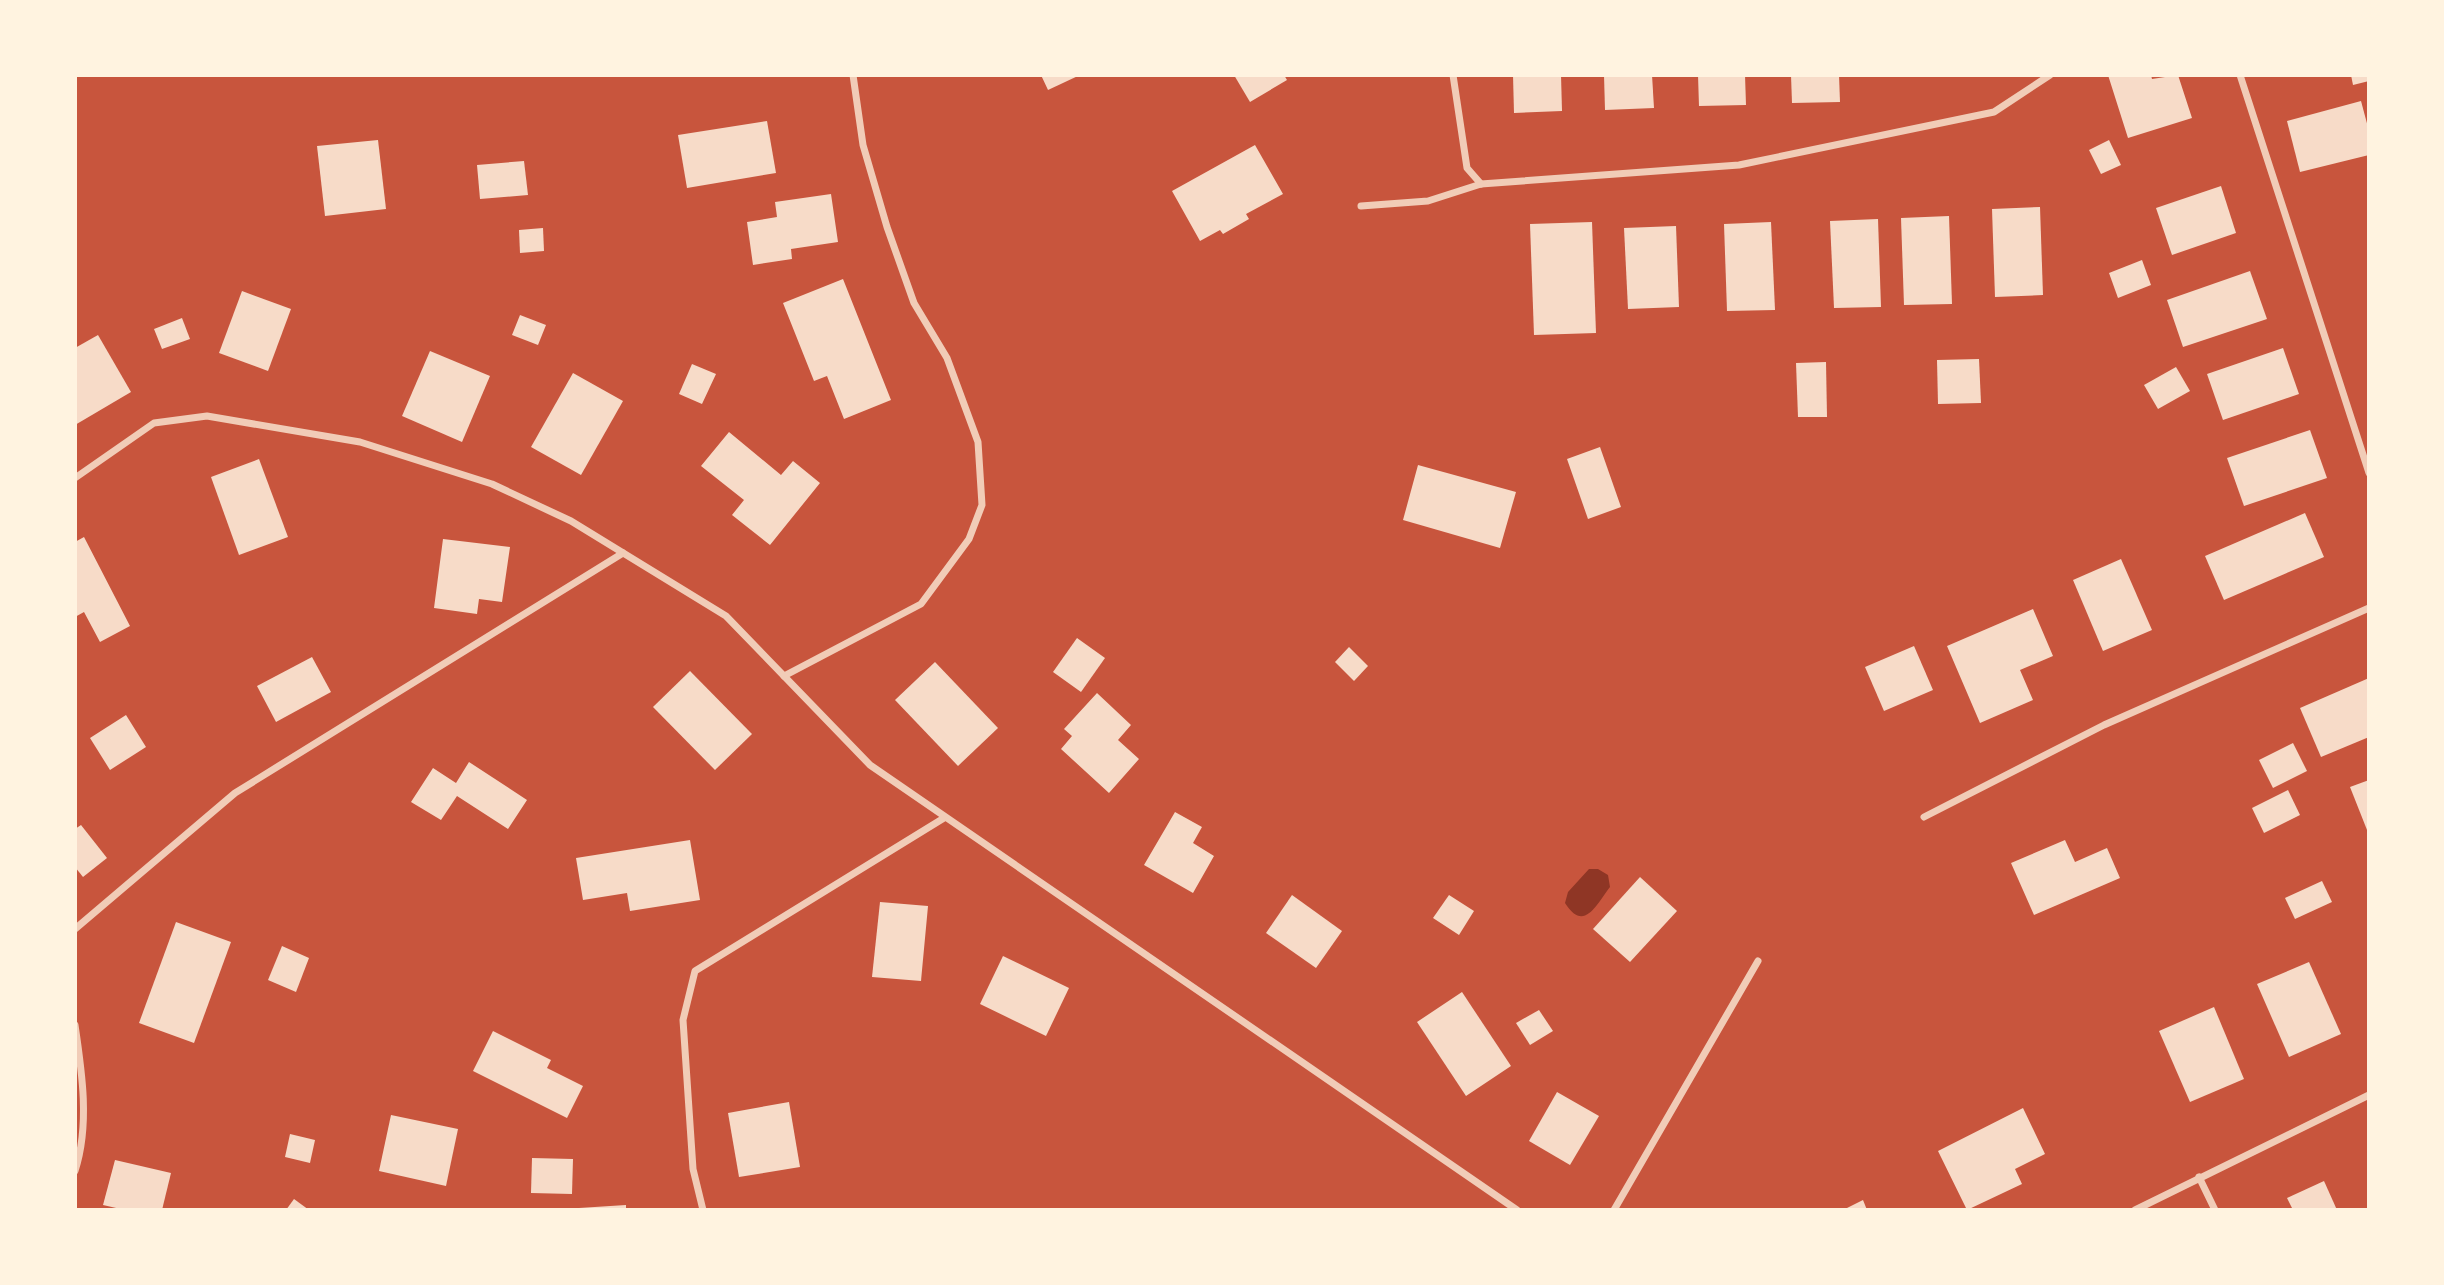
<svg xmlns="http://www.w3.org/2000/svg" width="2444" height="1285" font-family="Montserrat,sans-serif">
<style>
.water{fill:#8f3625}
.building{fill:#f7dbc8}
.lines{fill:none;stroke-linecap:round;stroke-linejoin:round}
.minor{stroke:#f1ccb7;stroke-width:7}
</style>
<rect width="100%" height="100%" fill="#c8553d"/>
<path class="water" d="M1589,869h9l10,6 2,12c-14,18 -26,46 -45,16l3,-11z"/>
<g class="building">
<path d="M1041,75h39l-32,15z"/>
<path d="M1234,75h50l3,5 -37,22z"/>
<path d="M1513,75h48l1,36 -48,2z"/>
<path d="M1604,75h48l2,33 -49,2z"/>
<path d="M1698,75h47l1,30 -47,1z"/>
<path d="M1791,75h48l1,27 -48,1z"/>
<path d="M2108,75h43l1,4 26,-4 14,43 -64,20z"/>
<path d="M2351,75h18v6l-16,4z"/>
<path d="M2361,101l8,30v24l-69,17 -13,-51z"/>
<path d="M767,121l9,52 -89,15 -9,-53z"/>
<path d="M378,140l8,69 -61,7 -8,-70z"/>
<path d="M2109,140l12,25 -20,9 -12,-24z"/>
<path d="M1255,145l28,49 -37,20 3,5 -26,15 -3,-4 -20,11 -28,-50z"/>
<path d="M524,161l4,34 -48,4 -3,-34z"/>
<path d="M2221,186l15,47 -64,22 -16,-47z"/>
<path d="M831,194l7,48 -47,7 1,10 -39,6 -6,-43 30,-5 -2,-15z"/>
<path d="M2040,207l3,88 -48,2 -3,-88z"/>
<path d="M1949,216l3,88 -48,1 -3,-87z"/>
<path d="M1878,219l3,88 -47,1 -4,-87z"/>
<path d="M1592,222l4,111 -62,2 -4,-111z"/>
<path d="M1771,222l4,88 -48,1 -3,-87z"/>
<path d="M1676,226l3,81 -51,2 -4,-81z"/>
<path d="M543,228l1,23 -24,2 -1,-23z"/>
<path d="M2142,260l9,25 -33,13 -9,-25z"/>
<path d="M2250,271l17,48 -84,28 -16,-47z"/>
<path d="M843,279l48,121 -47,19 -17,-43 -13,5 -31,-78z"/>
<path d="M242,291l49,18 -23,62 -49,-18z"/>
<path d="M520,315l26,10 -8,20 -26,-10z"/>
<path d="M182,318l8,21 -28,10 -8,-20z"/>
<path d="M98,335l33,57 -56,33v-77z"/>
<path d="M2283,348l16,46 -76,26 -16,-46z"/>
<path d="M430,351l60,25 -28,66 -60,-26z"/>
<path d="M1979,359l2,44 -43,1 -1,-44z"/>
<path d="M1826,362l1,55h-29l-2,-54z"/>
<path d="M692,364l24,10 -14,30 -23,-10z"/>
<path d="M2176,367l14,24 -32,18 -14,-24z"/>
<path d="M573,373l50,28 -42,74 -50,-28z"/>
<path d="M2310,430l17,48 -83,28 -17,-48z"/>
<path d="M729,432l52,43 12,-14 27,22 -50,62 -38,-30 12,-15 -43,-34z"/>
<path d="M1600,447l21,60 -33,12 -21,-60z"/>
<path d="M259,459l29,78 -49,18 -28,-78z"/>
<path d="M1418,465l98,27 -16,56 -97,-28z"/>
<path d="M2305,513l19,44 -100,43 -19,-44z"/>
<path d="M84,537l46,89 -30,16 -16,-30 -9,5v-75z"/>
<path d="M443,539l67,8 -8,55 -23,-3 -2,15 -43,-6z"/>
<path d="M2121,559l31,71 -49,21 -30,-71z"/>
<path d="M2033,609l20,47 -33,14 13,30 -53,23 -33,-77z"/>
<path d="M1077,638l28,20 -24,34 -28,-20z"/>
<path d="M1914,646l19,44 -49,21 -19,-44z"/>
<path d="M1349,647l19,19 -14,15 -19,-19z"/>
<path d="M312,657l19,35 -55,30 -19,-36z"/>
<path d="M935,662l63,66 -40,38 -63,-66z"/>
<path d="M690,671l62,63 -37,36 -62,-63z"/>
<path d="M2369,678v59l-48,20 -21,-49z"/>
<path d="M1097,693l34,32 -13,15 21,19 -30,34 -48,-44 11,-13 -8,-7z"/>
<path d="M126,715l20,32 -36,23 -20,-32z"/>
<path d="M2293,743l14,28 -34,17 -14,-28z"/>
<path d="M469,762l58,38 -19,29 -51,-33 -16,24 -30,-18 22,-34 23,15z"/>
<path d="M2369,780v55l-19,-48z"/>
<path d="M2288,790l12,25 -36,18 -12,-25z"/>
<path d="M1175,812l27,15 -9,16 21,13 -21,37 -49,-28z"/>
<path d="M81,825l26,33 -24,19 -8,-10v-38z"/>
<path d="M690,840l10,60 -70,11 -3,-18 -44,7 -7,-42z"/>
<path d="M2065,840l10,22 32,-14 13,30 -86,37 -23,-52z"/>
<path d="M1640,877l37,34 -47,51 -37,-33z"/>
<path d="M2322,881l10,21 -37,17 -10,-21z"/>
<path d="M1292,895l50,36 -26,37 -50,-35z"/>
<path d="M1449,895l25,16 -15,24 -26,-17z"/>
<path d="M880,902l48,4 -7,75 -49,-4z"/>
<path d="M176,922l55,20 -37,101 -55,-20z"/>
<path d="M282,946l27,12 -13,34 -28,-12z"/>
<path d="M1003,956l66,32 -23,48 -66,-32z"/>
<path d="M2309,962l32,72 -52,23 -32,-73z"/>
<path d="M1462,992l49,74 -45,30 -49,-74z"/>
<path d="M2214,1007l30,72 -54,23 -31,-71z"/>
<path d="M1539,1010l14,21 -23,14 -14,-22z"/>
<path d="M493,1031l58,29 -4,8 36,18 -16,32 -94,-47z"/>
<path d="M1557,1092l42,24 -29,49 -41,-24z"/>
<path d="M789,1102l11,65 -61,10 -11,-64z"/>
<path d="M2023,1108l22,46 -30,15 7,15 -55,26 -29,-59z"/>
<path d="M391,1115l67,14 -12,57 -67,-15z"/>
<path d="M290,1134l25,6 -5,23 -25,-6z"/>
<path d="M532,1158l41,1 -1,35 -41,-1z"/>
<path d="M115,1160l56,13 -9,37h-37l-22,-5z"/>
<path d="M2324,1181l13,29h-44l-6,-12z"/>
<path d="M294,1199l15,11h-23z"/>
<path d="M1863,1200l4,10h-24z"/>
<path d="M626,1205v5h-47v-2z"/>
</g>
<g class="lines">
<g class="minor">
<path d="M1453,75l14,93 14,16"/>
<path d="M2240,75l129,398"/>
<path d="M1361,206l67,-5 53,-17 258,-19 255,-53 56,-37"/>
<path d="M75,478l79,-55 53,-7 153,26 132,42 79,37 155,95 144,149 647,445"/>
<path d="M784,676l137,-72 48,-65 13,-34 -4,-63 -31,-84 -33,-55 -27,-76 -24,-82 -10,-70"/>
<path d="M1924,817l180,-92 265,-117"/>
<path d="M75,929l160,-136 388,-240"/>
<path d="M75,1025c7,47 15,100 0,146"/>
<path d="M2199,1177l16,33"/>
<path d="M703,1210l-10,-41 -10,-149 12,-49 249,-153"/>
<path d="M1614,1210l144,-249"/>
<path d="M2135,1210l234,-115"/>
</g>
</g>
<rect width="2444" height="1285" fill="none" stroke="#fff3e0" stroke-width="154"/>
</svg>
